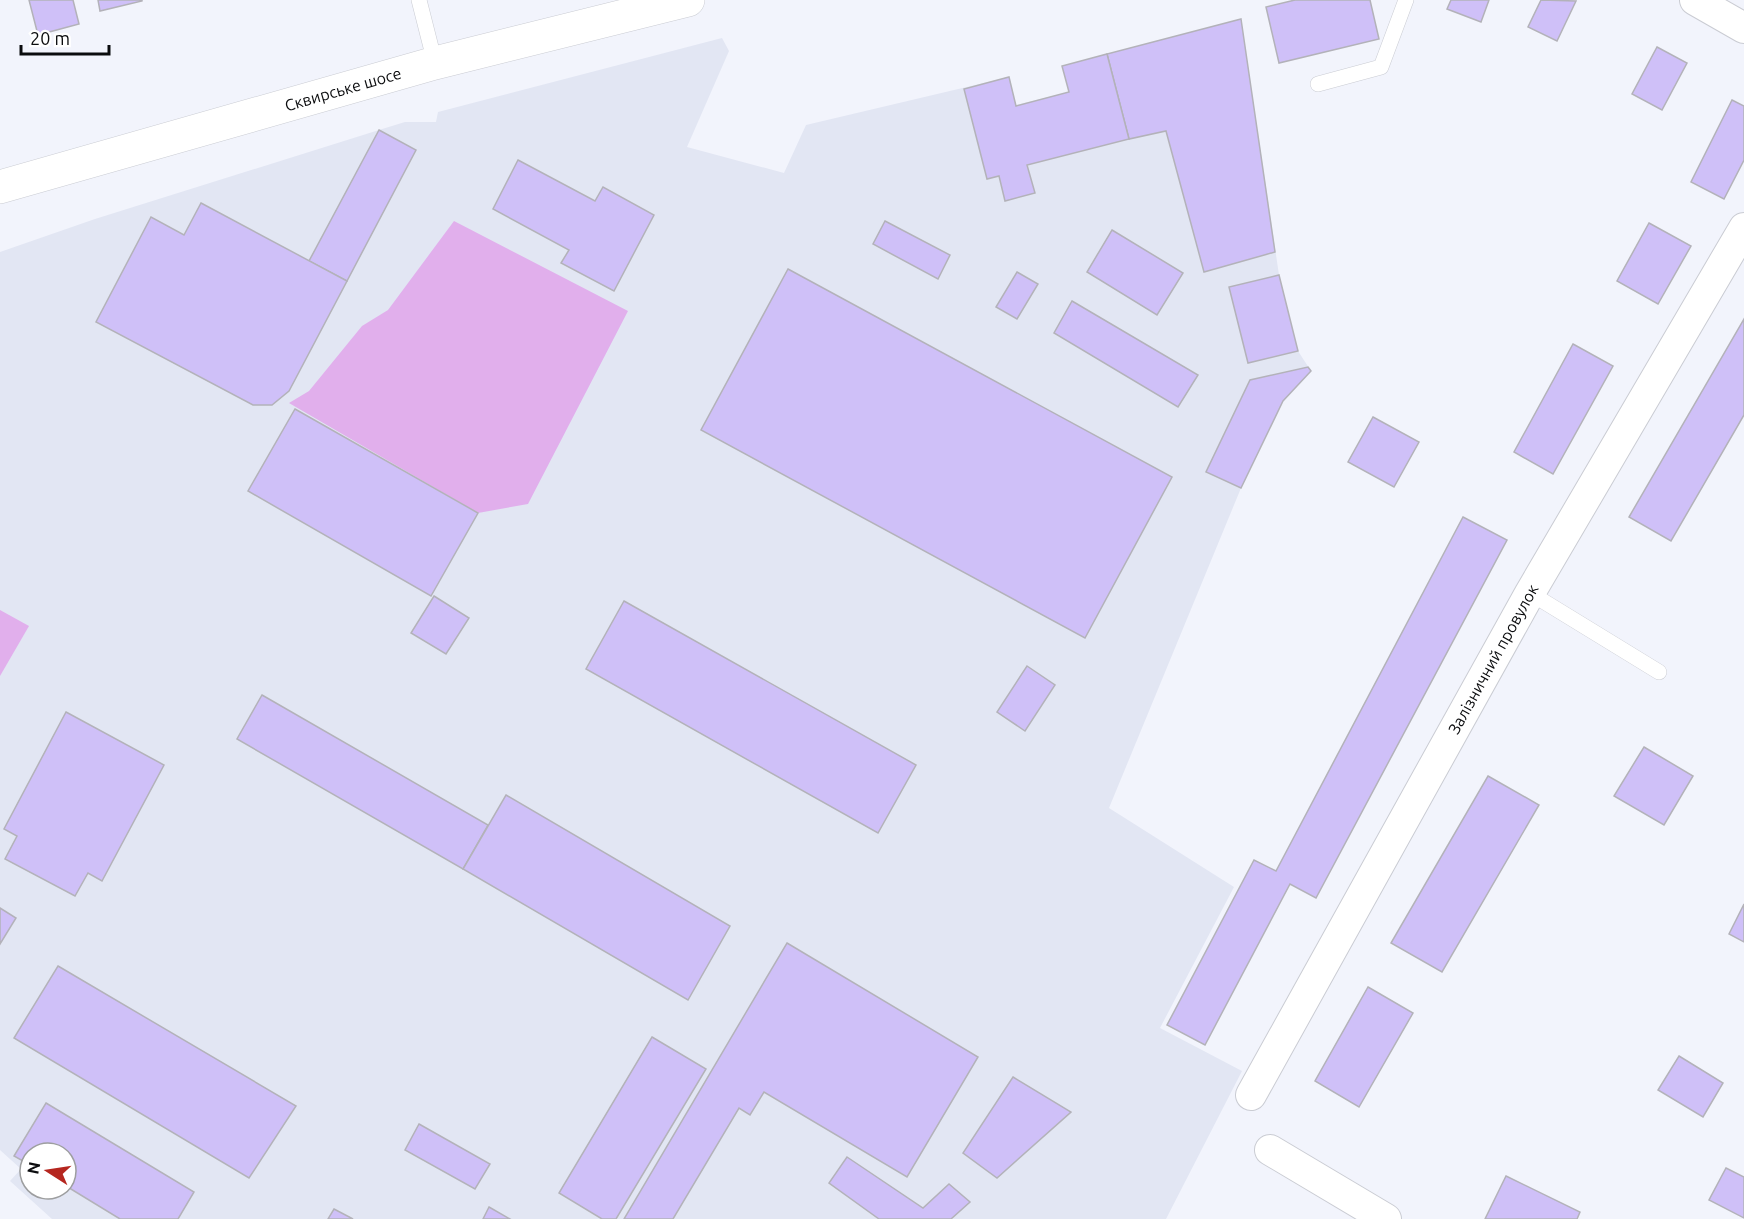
<svg xmlns="http://www.w3.org/2000/svg" width="1744" height="1219" font-family="Ubuntu,sans-serif">
<style>
.built{fill:#e2e6f3;fill-rule:evenodd}
.green{fill:#e1afec}
.building{fill:#cfc0f8;stroke:#b3b2b9;stroke-width:1.5}
.lines{fill:none;stroke-linecap:round;stroke-linejoin:round}
.service-casing{stroke:#caccd3;stroke-width:16}
.minor-casing{stroke:#caccd3;stroke-width:32}
.primary-casing{stroke:#caccd3;stroke-width:34}
.service{stroke:#fff;stroke-width:15}
.minor{stroke:#fff;stroke-width:30}
.primary{stroke:#fff;stroke-width:33}
.labels{text-anchor:middle;dominant-baseline:central;stroke-width:4.5;stroke-linejoin:round;paint-order:stroke}
.street-label{font-size:16px;fill:#0b0c0e;stroke:#fff}
</style>
<rect width="100%" height="100%" fill="#f2f4fc"/>
<path class="built" d="M1241,19l38,256 19,76 13,20 -28,30 -42,87 -132,320 125,79 -74,141 82,43 -76,148h-1114l-42,-38 11,-12 -21,-19v-898l95,-33 284,-89 26,-8h31l2,-10 284,-74 7,13 -42,96 97,26 22,-48 203,-48 7,28 53,-13 -7,-26zM30,1153h36v36h-36z"/>
<g class="green">
<path d="M454,221l174,90 -100,193 -50,9 -189,-110 20,-12 53,-65 26,-16z"/>
<path d="M0,610l29,16 -29,50z"/>
</g>
<g class="building">
<path d="M29,0h44l6,24 -41,11z"/>
<path d="M98,0h44v1l-42,10z"/>
<path d="M1295,0h75l9,39 -100,24 -13,-56z"/>
<path d="M1451,0h38l-8,22 -34,-13z"/>
<path d="M1541,0l35,1 -19,40 -29,-14z"/>
<path d="M1241,19l34,233 -71,20 -38,-141 -37,8 -22,-85z"/>
<path d="M1657,47l30,16 -25,47 -30,-16z"/>
<path d="M1107,54l22,85 -102,26 8,28 -30,8 -6,-25 -12,3 -23,-90 45,-12 7,29 53,-14 -7,-26z"/>
<path d="M1732,100l12,6v54l-20,39 -33,-17z"/>
<path d="M379,130l37,20 -69,131 -38,-20z"/>
<path d="M518,160l77,41 8,-14 51,28 -40,76 -53,-28 8,-13 -76,-41z"/>
<path d="M201,203l146,78 -58,110 -17,14h-19l-157,-83 55,-105 33,18z"/>
<path d="M885,221l65,34 -12,24 -65,-35z"/>
<path d="M1649,223l42,23 -33,58 -41,-23z"/>
<path d="M1112,230l71,43 -26,42 -70,-43z"/>
<path d="M788,269l384,208 -87,161 -384,-208z"/>
<path d="M1017,272l21,12 -21,35 -21,-12z"/>
<path d="M1279,275l19,76 -50,12 -19,-76z"/>
<path d="M1072,301l126,74 -20,32 -124,-74z"/>
<path d="M1744,319v96l-73,126 -42,-24z"/>
<path d="M1573,344l40,22 -60,108 -39,-22z"/>
<path d="M1308,367l3,4 -28,30 -42,87 -35,-16 44,-92z"/>
<path d="M295,409l183,104 -47,83 -183,-105z"/>
<path d="M1373,417l46,25 -25,45 -46,-25z"/>
<path d="M1463,517l44,23 -191,358 -26,-14 -85,161 -38,-20 87,-165 22,11z"/>
<path d="M434,596l35,22 -23,36 -35,-21z"/>
<path d="M624,601l292,164 -38,68 -292,-164z"/>
<path d="M1027,666l28,19 -30,46 -28,-19z"/>
<path d="M262,695l226,130 -25,44 -226,-130z"/>
<path d="M66,712l98,53 -62,116 -14,-8 -13,23 -70,-37 12,-23 -13,-7z"/>
<path d="M1644,747l49,29 -29,49 -50,-29z"/>
<path d="M1488,776l51,29 -97,167 -51,-29z"/>
<path d="M506,795l224,131 -42,74 -225,-131z"/>
<path d="M1744,904v38l-15,-8z"/>
<path d="M0,908l16,10 -16,26z"/>
<path d="M787,943l191,114 -71,120 -143,-85 -14,23 -11,-7 -66,111h-49z"/>
<path d="M58,966l238,140 -47,72 -235,-140z"/>
<path d="M1368,987l45,26 -54,94 -44,-26z"/>
<path d="M652,1037l54,32 -90,150h-14l-43,-26z"/>
<path d="M1679,1056l44,27 -20,34 -45,-27z"/>
<path d="M1013,1077l58,35 -74,66 -34,-25z"/>
<path d="M46,1103l148,89 -16,27h-58l-54,-33v-33h-36v12l-16,-9z"/>
<path d="M419,1124l71,40 -15,25 -70,-39z"/>
<path d="M847,1157l76,51 26,-24 21,18 -19,17h-72l-50,-36z"/>
<path d="M1726,1168l18,9v41l-35,-18z"/>
<path d="M1506,1176l74,36 -3,7h-92z"/>
<path d="M489,1207l21,12h-27z"/>
<path d="M334,1209l19,10h-25z"/>
</g>
<g class="lines">
<defs>
<g id="service">
<path d="M419,0l16,63"/>
<path d="M1318,84l63,-17 25,-67"/>
<path d="M1530,593l129,79"/>
</g>
<g id="minor">
<path d="M1695,0l49,28"/>
<path d="M1251,1095l279,-502 214,-365"/>
<path d="M1270,1150l116,69"/>
</g>
<path id="primary" d="M0,187l435,-124 253,-63"/>
</defs>
<use href="#service" class="service-casing"/>
<use href="#minor" class="minor-casing"/>
<use href="#primary" class="primary-casing"/>
<use href="#service" class="service"/>
<use href="#minor" class="minor"/>
<use href="#primary" class="primary"/>
</g>
<g class="labels">
<g class="street-label">
<text transform="translate(343 89) rotate(-16)">Сквирське шосе</text>
<text transform="translate(1493 659) rotate(-61)">Залізничний провулок</text>
</g>
</g>
<g transform="translate(48 1171) rotate(282)"><circle r="28" fill="#ffffff" stroke="#9d9e9f" stroke-width="1.5"/>
<path d="M0-4.5L10 22L0 15L-10 22Z" fill="#b5261f"/>
<text y="-9" font-size="16" font-weight="bold" text-anchor="middle" fill="#0b0c0e">N</text>
</g>
<path d="M21 45v9h88v-9" fill="none" stroke="#0b0c0e" stroke-width="3"/>
<text x="30" y="45" font-size="18" fill="#0b0c0e" stroke="#ffffff" stroke-width="4.5" paint-order="stroke">20 m</text>
</svg>
